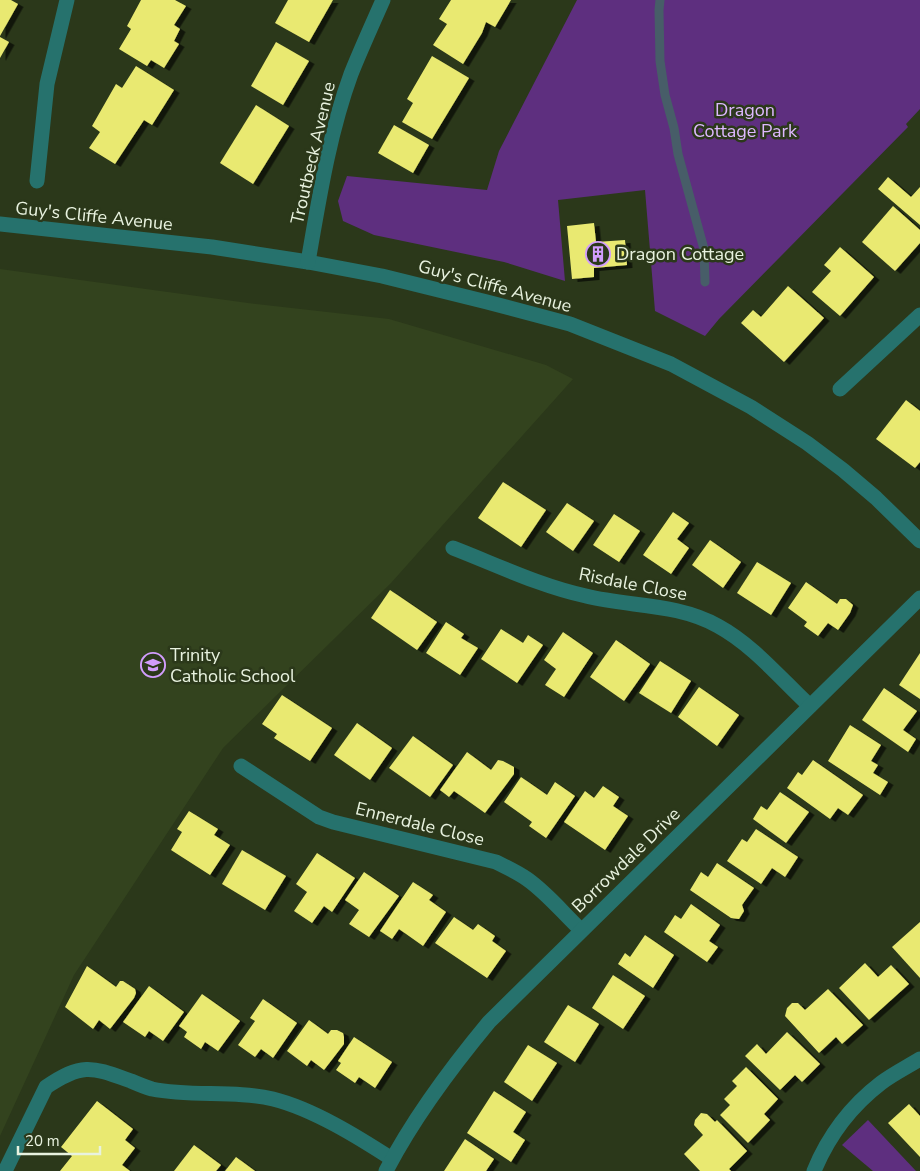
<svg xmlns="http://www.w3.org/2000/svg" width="920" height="1171" font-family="'Nunito Sans',sans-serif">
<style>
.built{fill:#33431e}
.green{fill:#5e2f7f}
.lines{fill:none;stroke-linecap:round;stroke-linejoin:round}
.stream{stroke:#475d68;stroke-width:9}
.building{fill:#e9e971;filter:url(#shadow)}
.minor{stroke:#26726d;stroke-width:15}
.labels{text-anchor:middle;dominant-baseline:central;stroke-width:5;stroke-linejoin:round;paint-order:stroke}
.park-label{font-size:18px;fill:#deb8ff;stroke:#2b381a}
.street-label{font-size:18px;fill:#e8f2df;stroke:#2b381a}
.poi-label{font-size:18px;fill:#e8f2df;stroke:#2b381a;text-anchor:start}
</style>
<defs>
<filter id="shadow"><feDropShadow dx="5.5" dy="3" stdDeviation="0" flood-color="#0009"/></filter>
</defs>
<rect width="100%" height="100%" fill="#2b381a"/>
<path class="built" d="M0,269l248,34 141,16 157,46 27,14 -182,204 -168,165 -149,227 -74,161z"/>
<g class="green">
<path d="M577,0h343v109l-14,15 2,3 -189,192 -14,17 -50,-25 -10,-121 -87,10 7,81 -61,-19 -130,-27 -31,-14 -5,-20 9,-25 140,14 12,-39z"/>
<path d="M868,1120l48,51h-43l-31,-26z"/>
</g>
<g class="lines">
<path class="stream" d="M660,0l-1,10 1,51 5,34 9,33 4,26 26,95 1,33"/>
</g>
<g class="building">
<path d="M0,0h11l7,4 -18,32z"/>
<path d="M141,0h34l11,6 -12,19 6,4 -6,12 5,3 -15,24 -13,-8 -4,6 -28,-17 12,-20 -4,-3z"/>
<path d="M288,0h45l-24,42 -34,-19z"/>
<path d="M451,0h60l-16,27 -9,-5 -4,11 -19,31 -30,-19 14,-21 -8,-5z"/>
<path d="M0,37l9,5 -9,16z"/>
<path d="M276,42l33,19 -26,44 -32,-19z"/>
<path d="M432,56l37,22 -37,61 -30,-17 11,-19 -6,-4z"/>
<path d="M136,66l38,24 -22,35 -8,-5 -29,44 -26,-16 11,-16 -8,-6 24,-42 6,4z"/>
<path d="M256,105l33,21 -36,58 -33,-21z"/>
<path d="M394,125l35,20 -16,28 -35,-20z"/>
<path d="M888,177l23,20 9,-10v38l-42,-36z"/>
<path d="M893,206l27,24v13l-25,28 -33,-29z"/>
<path d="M594,223l2,19 29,-2 2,25 -33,3v9l-22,2 -5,-53z"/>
<path d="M840,247l34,30 -34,39 -28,-24 19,-21 -7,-6z"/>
<path d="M788,286l36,32 -40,44 -43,-39 12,-13 8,7z"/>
<path d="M906,400l14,11v51l-5,6 -39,-29z"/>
<path d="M503,482l43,28 -25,37 -43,-29z"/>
<path d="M567,503l27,18 -21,30 -27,-19z"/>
<path d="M673,512l16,11 -12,16 12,9 -18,26 -28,-19z"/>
<path d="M614,514l26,17 -21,31 -26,-17z"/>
<path d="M710,540l31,22 -18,26 -31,-23z"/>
<path d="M757,562l34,21 -20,32 -34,-22z"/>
<path d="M806,582l31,22 3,-5h6l7,6 -3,8 -12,17 -10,-7 -10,13 -14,-10 3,-4 -19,-14z"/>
<path d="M390,590l47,32 -20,28 -46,-32z"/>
<path d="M446,622l18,12 -3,4 17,10 -18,27 -34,-22z"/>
<path d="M501,629l22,14 5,-8 15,10 -26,38 -36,-24z"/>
<path d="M563,632l30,21 -29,44 -19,-12 11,-16 -12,-9z"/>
<path d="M616,640l34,24 -26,37 -34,-24z"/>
<path d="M920,653v46l-21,-14z"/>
<path d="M660,661l31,20 -20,32 -32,-20z"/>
<path d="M699,687l40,28 -22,31 -39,-29z"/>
<path d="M884,688l33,23 -14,19 13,9 -8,13 -46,-32z"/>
<path d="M282,695l50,33 -22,33 -36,-23 3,-4 -15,-10z"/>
<path d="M357,723l35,25 -22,32 -36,-25z"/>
<path d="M850,725l31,20 -10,16 7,4 -5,8 15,9 -8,13 -52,-34z"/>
<path d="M413,736l40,29 -23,32 -41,-29z"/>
<path d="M467,752l24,18 7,-10 5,1 11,6v7l-29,39 -31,-22 -5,6 -9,-7z"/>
<path d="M813,760l50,35 -15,20 -10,-7 -8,11 -43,-31 11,-16 4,3z"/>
<path d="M521,777l26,18 8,-13 20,14 -29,42 -17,-12 3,-4 -28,-20z"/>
<path d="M603,786l16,11 -6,9 15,10 -23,34 -41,-28 21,-31 9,7z"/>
<path d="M780,792l29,20 -23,31 -33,-24 8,-13 6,4z"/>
<path d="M189,811l29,18 -4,6 16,10 -20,30 -39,-25 11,-18 -5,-3z"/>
<path d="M756,829l42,28 -13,20 -13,-9 -11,16 -34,-23 15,-22 5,3z"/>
<path d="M242,850l44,26 -21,34 -43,-26z"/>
<path d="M317,853l38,25 -23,34 -8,-6 -12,17 -18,-12 13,-19 -11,-8z"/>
<path d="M717,863l37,25 -12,17 2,6 -5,8 -8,-1 -41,-28 11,-18 7,5z"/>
<path d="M364,872l35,24 -30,41 -20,-13 10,-14 -14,-10z"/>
<path d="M413,882l20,13 -4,5 17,12 -23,34 -24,-17 -7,10 -12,-8z"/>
<path d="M691,904l29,21 -11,16 9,6 -11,15 -43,-30 11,-17 6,4z"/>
<path d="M454,917l19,13 5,-6 17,12 -3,5 14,10 -19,27 -52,-35z"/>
<path d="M920,922v56l-28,-31z"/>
<path d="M645,935l29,20 -21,33 -35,-24 7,-11 5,4z"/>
<path d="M865,963l13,14 13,-12 18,19 -40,36 -30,-32z"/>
<path d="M87,966l29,21 4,-6h3l12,8 1,4 -2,5 -24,31 -11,-9 -6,9 -28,-22z"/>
<path d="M613,975l32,21 -22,33 -31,-21z"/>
<path d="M149,986l35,26 -21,29 -14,-10 -4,6 -22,-15z"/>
<path d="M828,989l35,36 -21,19 -6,-7 -17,16 -34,-37 2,-8 5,-5h6l7,7z"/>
<path d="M202,994l38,27 -22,30 -13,-9 -4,7 -17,-12 3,-5 -8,-6z"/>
<path d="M263,999l34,24 -24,35 -12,-9 -6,8 -17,-12 17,-24 -5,-3z"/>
<path d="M568,1005l31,19 -24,38 -31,-20z"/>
<path d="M309,1020l19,14 3,-4h6l6,3 1,4v7l-20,26 -13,-10 -4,6 -20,-15z"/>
<path d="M787,1032l33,32 -18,18 -7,-7 -15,15 -35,-34 12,-12 9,10z"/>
<path d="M354,1037l38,25 -17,26 -16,-11 -4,6 -19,-13 5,-7 -3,-2z"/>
<path d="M528,1045l29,18 -25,38 -28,-19z"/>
<path d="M746,1067l32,32 -14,15 6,6 -22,23 -28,-28 10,-10 -6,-6 13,-13 -5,-5z"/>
<path d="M494,1091l32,21 -13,20 12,8 -14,22 -44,-29z"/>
<path d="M97,1101l36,28 -8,11 10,8 -13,17 8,6h-70l12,-15 -11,-9z"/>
<path d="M909,1104l11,12v41l-32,-34z"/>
<path d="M701,1113l6,1 8,8 2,-2 30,31 -18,18 2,2h-31l-16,-17 19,-19 -9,-10 1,-5z"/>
<path d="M465,1139l29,20 -8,12h-42z"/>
<path d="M194,1145l27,20 -5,6h-42z"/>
<path d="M236,1157l19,14h-30z"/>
</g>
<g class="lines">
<g class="minor">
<path d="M37,181l10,-97 20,-84"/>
<path d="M0,224l212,23 96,15 74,14 105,26 83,22 101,40 80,43 56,36 36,27 33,28 44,43"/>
<path d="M308,262c11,-63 21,-128 43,-188 10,-25 21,-49 32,-74"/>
<path d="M840,389l80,-74"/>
<path d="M453,548c44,17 87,38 133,48 44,11 91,7 132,30 35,19 63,53 92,80"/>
<path d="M241,766l78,51 14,5 163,40c10,5 21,10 31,17 20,14 36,34 54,51"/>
<path d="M5,1171l41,-84c37,-25 46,-20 85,-6 7,3 14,6 21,8 40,8 82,1 121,10 40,10 85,38 119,60"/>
<path d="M386,1171c28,-54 64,-102 103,-149l431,-424"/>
<path d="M814,1171c14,-34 37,-65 67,-88 12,-9 26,-16 39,-24"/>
</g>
</g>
<defs>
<symbol id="building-ring" viewBox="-11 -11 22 22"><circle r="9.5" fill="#2b381a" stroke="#d29dfd" stroke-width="1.5"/><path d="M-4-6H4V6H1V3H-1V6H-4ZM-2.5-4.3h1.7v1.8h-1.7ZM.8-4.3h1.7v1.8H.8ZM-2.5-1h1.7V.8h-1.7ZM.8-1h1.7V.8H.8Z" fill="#d29dfd"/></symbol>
<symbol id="school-ring" viewBox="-11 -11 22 22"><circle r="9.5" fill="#2b381a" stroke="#d29dfd" stroke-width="1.5"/><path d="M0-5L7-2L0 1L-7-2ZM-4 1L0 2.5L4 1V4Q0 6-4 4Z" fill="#d29dfd"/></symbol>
</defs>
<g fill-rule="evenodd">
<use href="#building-ring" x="584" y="240" width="28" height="28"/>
<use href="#school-ring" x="139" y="651" width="28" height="28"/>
</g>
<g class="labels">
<g class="park-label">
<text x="745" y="110">Dragon<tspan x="745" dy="21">Cottage Park</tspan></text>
</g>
<g class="street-label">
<text transform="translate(313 153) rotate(-77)">Troutbeck Avenue</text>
<text transform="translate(94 216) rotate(6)">Guy's Cliffe Avenue</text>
<text transform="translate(495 286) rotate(15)">Guy's Cliffe Avenue</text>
<text transform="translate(633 584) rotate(11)">Risdale Close</text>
<text transform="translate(420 824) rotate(14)">Ennerdale Close</text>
<text transform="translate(626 860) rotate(-44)">Borrowdale Drive</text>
</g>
<g class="poi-label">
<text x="616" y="254">Dragon Cottage</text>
<text x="170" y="655">Trinity<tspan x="170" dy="21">Catholic School</tspan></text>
</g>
</g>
<path d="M18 1146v8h82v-8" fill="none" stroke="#e8f2df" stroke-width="2.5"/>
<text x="25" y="1146" font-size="15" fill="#e8f2df" stroke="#2b381a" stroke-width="4" paint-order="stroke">20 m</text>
</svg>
